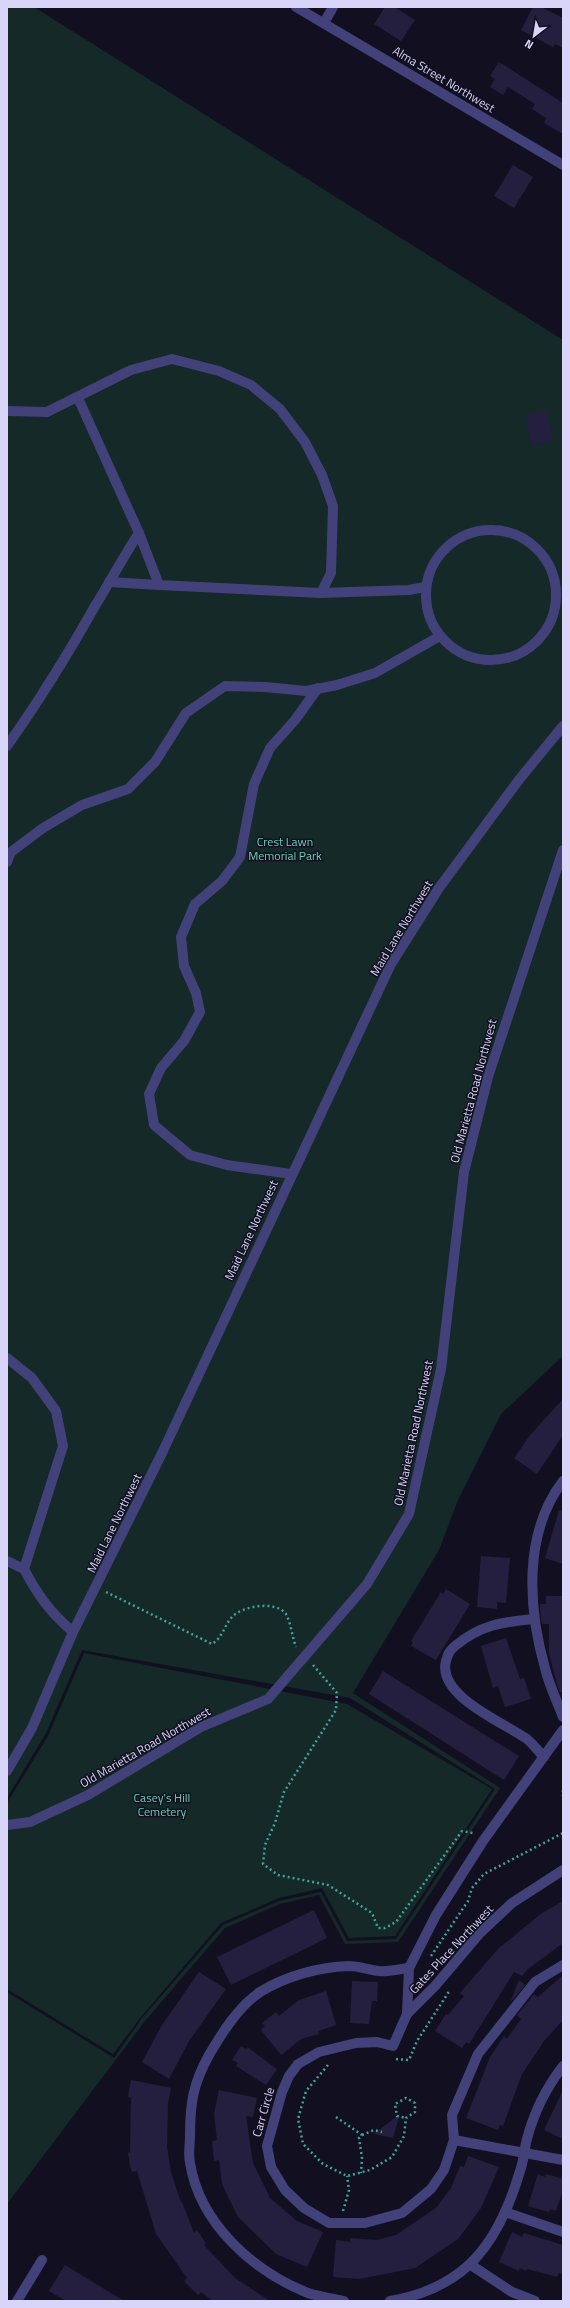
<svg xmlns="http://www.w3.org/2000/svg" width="570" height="2308" font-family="'Titillium Web',sans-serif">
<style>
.green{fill:#142928}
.building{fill:#241f3e}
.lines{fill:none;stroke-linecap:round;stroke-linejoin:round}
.path{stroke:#3ea49a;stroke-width:2.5;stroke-dasharray:2 3;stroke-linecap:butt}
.minor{stroke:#424179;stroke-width:10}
.labels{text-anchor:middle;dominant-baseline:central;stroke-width:3;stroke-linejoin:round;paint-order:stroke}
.street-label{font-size:12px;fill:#d8d5f9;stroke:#121020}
.park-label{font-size:12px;fill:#6bcfb3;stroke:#121020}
</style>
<rect width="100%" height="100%" fill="#121020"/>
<g class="green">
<path d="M7,7h27l529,333v1016l-62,58 -43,86 -19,50 -86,143 147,95 -102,154 -53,2 -26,-49 -39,9 -55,24 -80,93 -138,183v-212l107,66 28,-40 81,-93 56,-24 42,-9 26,49 49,-2 99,-150 -145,-91 -268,-48 -36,83 -39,65z"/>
<path d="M84,1653l263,51 145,85 -97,147 -46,2 -27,-50 -43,10 -58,25 -80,94 -28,37 -106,-65v-186l41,-67z"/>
</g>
<g class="building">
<path d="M385,7h9l21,13 -14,21 -27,-17z"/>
<path d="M533,7h8l22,11v30l-8,-4 -2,3 -32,-17z"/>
<path d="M499,62l64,41v31l-19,-11 2,-5 -14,-9 3,-5 -27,-17 -5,8 -13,-8 5,-8 -5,-3z"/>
<path d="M513,165l20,12 -19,31 -20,-12z"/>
<path d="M547,410l6,30 -21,5 -7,-30z"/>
<path d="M563,1399v36l-26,39 -23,-16 17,-24z"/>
<path d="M559,1510l4,1v53l-18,-6z"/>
<path d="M481,1556l29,2 -4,45 -9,-1v7l-20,-2z"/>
<path d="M446,1589l24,15 -34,56 -25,-14 2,-4 -2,-1 30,-49 2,2z"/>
<path d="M546,1596h17v96h-3l-3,-8 -8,-30v-30h-7l-1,-4 -1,-16h6z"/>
<path d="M506,1638l14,41 4,-1 7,21 -26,8 -7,-21 -5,2 -12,-42z"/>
<path d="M383,1671l136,85 -15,24 -135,-86z"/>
<path d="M563,1901v42l-35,26 -6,7 -8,-4 -45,72 -3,-2 -4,6 -27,-17 11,-17 2,1 16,-19 -4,-3 38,-44 44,-36z"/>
<path d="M314,1910l13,28 -96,47 -14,-28z"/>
<path d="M199,1972l27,17 -37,52 -20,38 -27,-17 20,-37z"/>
<path d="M563,1975v45l-19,21 -22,33 -19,52 -3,-1 -2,5 -32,-12 24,-61 14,-21 3,3 14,-20 -4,-4 17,-21 4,3z"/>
<path d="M519,1980l6,5 -15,18z"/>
<path d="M352,1981l26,1 -1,19h-5l-3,23 -19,-1z"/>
<path d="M326,1991l10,34 -18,6 1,3 -18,5 -20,16 -20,-25 4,-4 -3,-3 14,-11 3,4 20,-16z"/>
<path d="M241,2046l5,3 1,-2 30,22 -11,16 -30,-19 2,-3 -6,-3z"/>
<path d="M131,2080l40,8 -3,15 -1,44 4,25 10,31 1,-1 12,31 3,-3 9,13 -2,2 31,33 35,23h-57l-12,-9 -3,3 -14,-14 3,-3 -31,-44 -19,-63 -5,1 -2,-6 -2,-13 2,-1 1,-54 -3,-1z"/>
<path d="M219,2090l38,8 -4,19 -7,-1 7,47 17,35 27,23 26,11 -16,35 -31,-13 -38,-37 -16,-33 -3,-24 -5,1 -2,-20 5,-1 -3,-26z"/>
<path d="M563,2090v49l-19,-9z"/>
<path d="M400,2114l-7,24 -19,-4z"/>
<path d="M468,2156l31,11 -18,41 -23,31 -43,29 -56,11 -26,-2 3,-37 14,2v-4l27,2 19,-5 40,-27 15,-20 9,-22 4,1z"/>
<path d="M538,2174l7,3 1,-3 17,5v11l-7,21 -6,-2 -1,3 -21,-6z"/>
<path d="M512,2232l10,5 2,-4 39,12v29l-4,-1 -2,4 -30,-8 -1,2 -6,-3 -1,3 -20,-9z"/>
<path d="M65,2265l59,36h-58l-17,-10z"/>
</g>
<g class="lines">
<g class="path">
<path d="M106,1592l106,52c11,-7 12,-18 20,-27 10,-11 44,-17 54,-3 5,9 6,23 10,33"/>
<path d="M313,1665l24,28 -1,17 -52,82 -9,31 -10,22 -2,19 15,11 50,10 44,28 6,15h7l11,-6 66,-91 11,2"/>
<path d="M563,1790v6"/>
<path d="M431,1956l37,-55 4,-13 12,-14 79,-41"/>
<path d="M396,2059l13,1 8,-19 33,-51"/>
<path d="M328,2065l-22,26 -8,28 5,25 20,20 24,12 23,-6 22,-13 12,-21 2,-18 9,-6v-9l-9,-5 -11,6 2,12 9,2"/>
<path d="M336,2117l26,18 -3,3 3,20 -1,15"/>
<path d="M362,2135l12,-5 8,2"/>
<path d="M343,2211l6,-21 -2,-14"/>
</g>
<g class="minor">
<path d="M296,7l267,158"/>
<path d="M324,23l9,-16"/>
<path d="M78,398l61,135 20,52 162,8 88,-3 16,-3"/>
<path d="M7,411l40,1 84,-42 41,-11 47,12 32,14 29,24 25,33 17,33 11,31 -2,67 -10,20"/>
<circle cx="491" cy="595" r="65"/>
<path d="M109,582l50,3"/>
<path d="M7,746c32,-45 61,-92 88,-140 15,-24 28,-49 44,-73"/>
<path d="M7,862l4,-10 32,-24 39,-23 46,-16 27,-27 31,-49 39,-27 40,1 41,4 31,-6 38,-12 65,-37"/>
<path d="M291,1174l-64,-9 -37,-10 -36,-30 -5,-31 12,-26 23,-27 16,-29 -4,-19 -12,-27 -3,-29 14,-33 27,-23 18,-24 14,-73 16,-36 25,-28 23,-32"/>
<path d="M7,1358l25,20 24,33 7,35 -39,123 -17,-8"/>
<path d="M563,1481c-40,52 -35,127 -18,187 4,17 12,33 18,49"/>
<path d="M24,1569c14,27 27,44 49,63"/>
<path d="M534,1619c-32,3 -54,6 -79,27 -6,5 -7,8 -9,15 -9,35 57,61 81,78 6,5 11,12 17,18"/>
<path d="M7,1771l25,-43 41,-96 90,-181 228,-487 48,-76 79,-107 45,-55"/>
<path d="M7,1825l23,-3 58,-27 113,-68 67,-28 99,-115 42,-70 32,-145 23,-197 24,-95 75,-227"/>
<path d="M563,1870l-51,33 -32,30 -45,53 -28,28 -14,32 -16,-4 -21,1 -37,9 -21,12 -9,12 -7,16 -15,54 4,21 14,23 19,18 25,15h36l37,-10 29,-24 13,-19 10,-30 -2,-25 26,-61 57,-72 28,-17"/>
<path d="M407,2014l2,-46 27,-53 47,-74 80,-111"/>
<path d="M454,2140l109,20"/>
<path d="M505,2212l58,20"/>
<path d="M471,2265l41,27 23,9"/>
<path d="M17,2301l25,-41"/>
<path d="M344,2301c-12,-3 -25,-4 -36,-8 -55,-22 -108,-69 -118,-130 -2,-9 0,-18 0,-27 0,-33 3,-52 19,-81 13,-22 29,-48 51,-63 26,-16 59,-25 89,-26 10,0 20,4 30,5 9,1 20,-2 30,-3"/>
<path d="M390,2301c77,-13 109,-59 130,-130 4,-10 4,-22 7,-32 7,-27 19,-51 36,-73"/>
</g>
</g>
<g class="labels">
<g class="street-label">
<text transform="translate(444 79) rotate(31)">Alma Street Northwest</text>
<text transform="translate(401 928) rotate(-59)">Maid Lane Northwest</text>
<text transform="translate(473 1091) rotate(-75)">Old Marietta Road Northwest</text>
<text transform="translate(251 1230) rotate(-65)">Maid Lane Northwest</text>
<text transform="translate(413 1433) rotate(-78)">Old Marietta Road Northwest</text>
<text transform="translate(114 1523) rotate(-64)">Maid Lane Northwest</text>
<text transform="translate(145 1747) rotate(-30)">Old Marietta Road Northwest</text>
<text transform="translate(451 1949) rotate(-47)">Gates Place Northwest</text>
<text transform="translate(263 2112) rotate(-74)">Carr Circle</text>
</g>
<g class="park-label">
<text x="285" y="841">Crest Lawn<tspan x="285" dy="14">Memorial Park</tspan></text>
<text x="162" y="1797">Casey's Hill<tspan x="162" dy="14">Cemetery</tspan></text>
</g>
</g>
<rect width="570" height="2308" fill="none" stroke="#d8d5f9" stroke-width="16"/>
<g transform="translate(534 36) rotate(211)" stroke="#121020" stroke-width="3" paint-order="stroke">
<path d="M0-3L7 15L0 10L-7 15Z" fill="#d8d5f9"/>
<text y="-6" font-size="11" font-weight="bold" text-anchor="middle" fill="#d8d5f9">N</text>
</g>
</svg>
